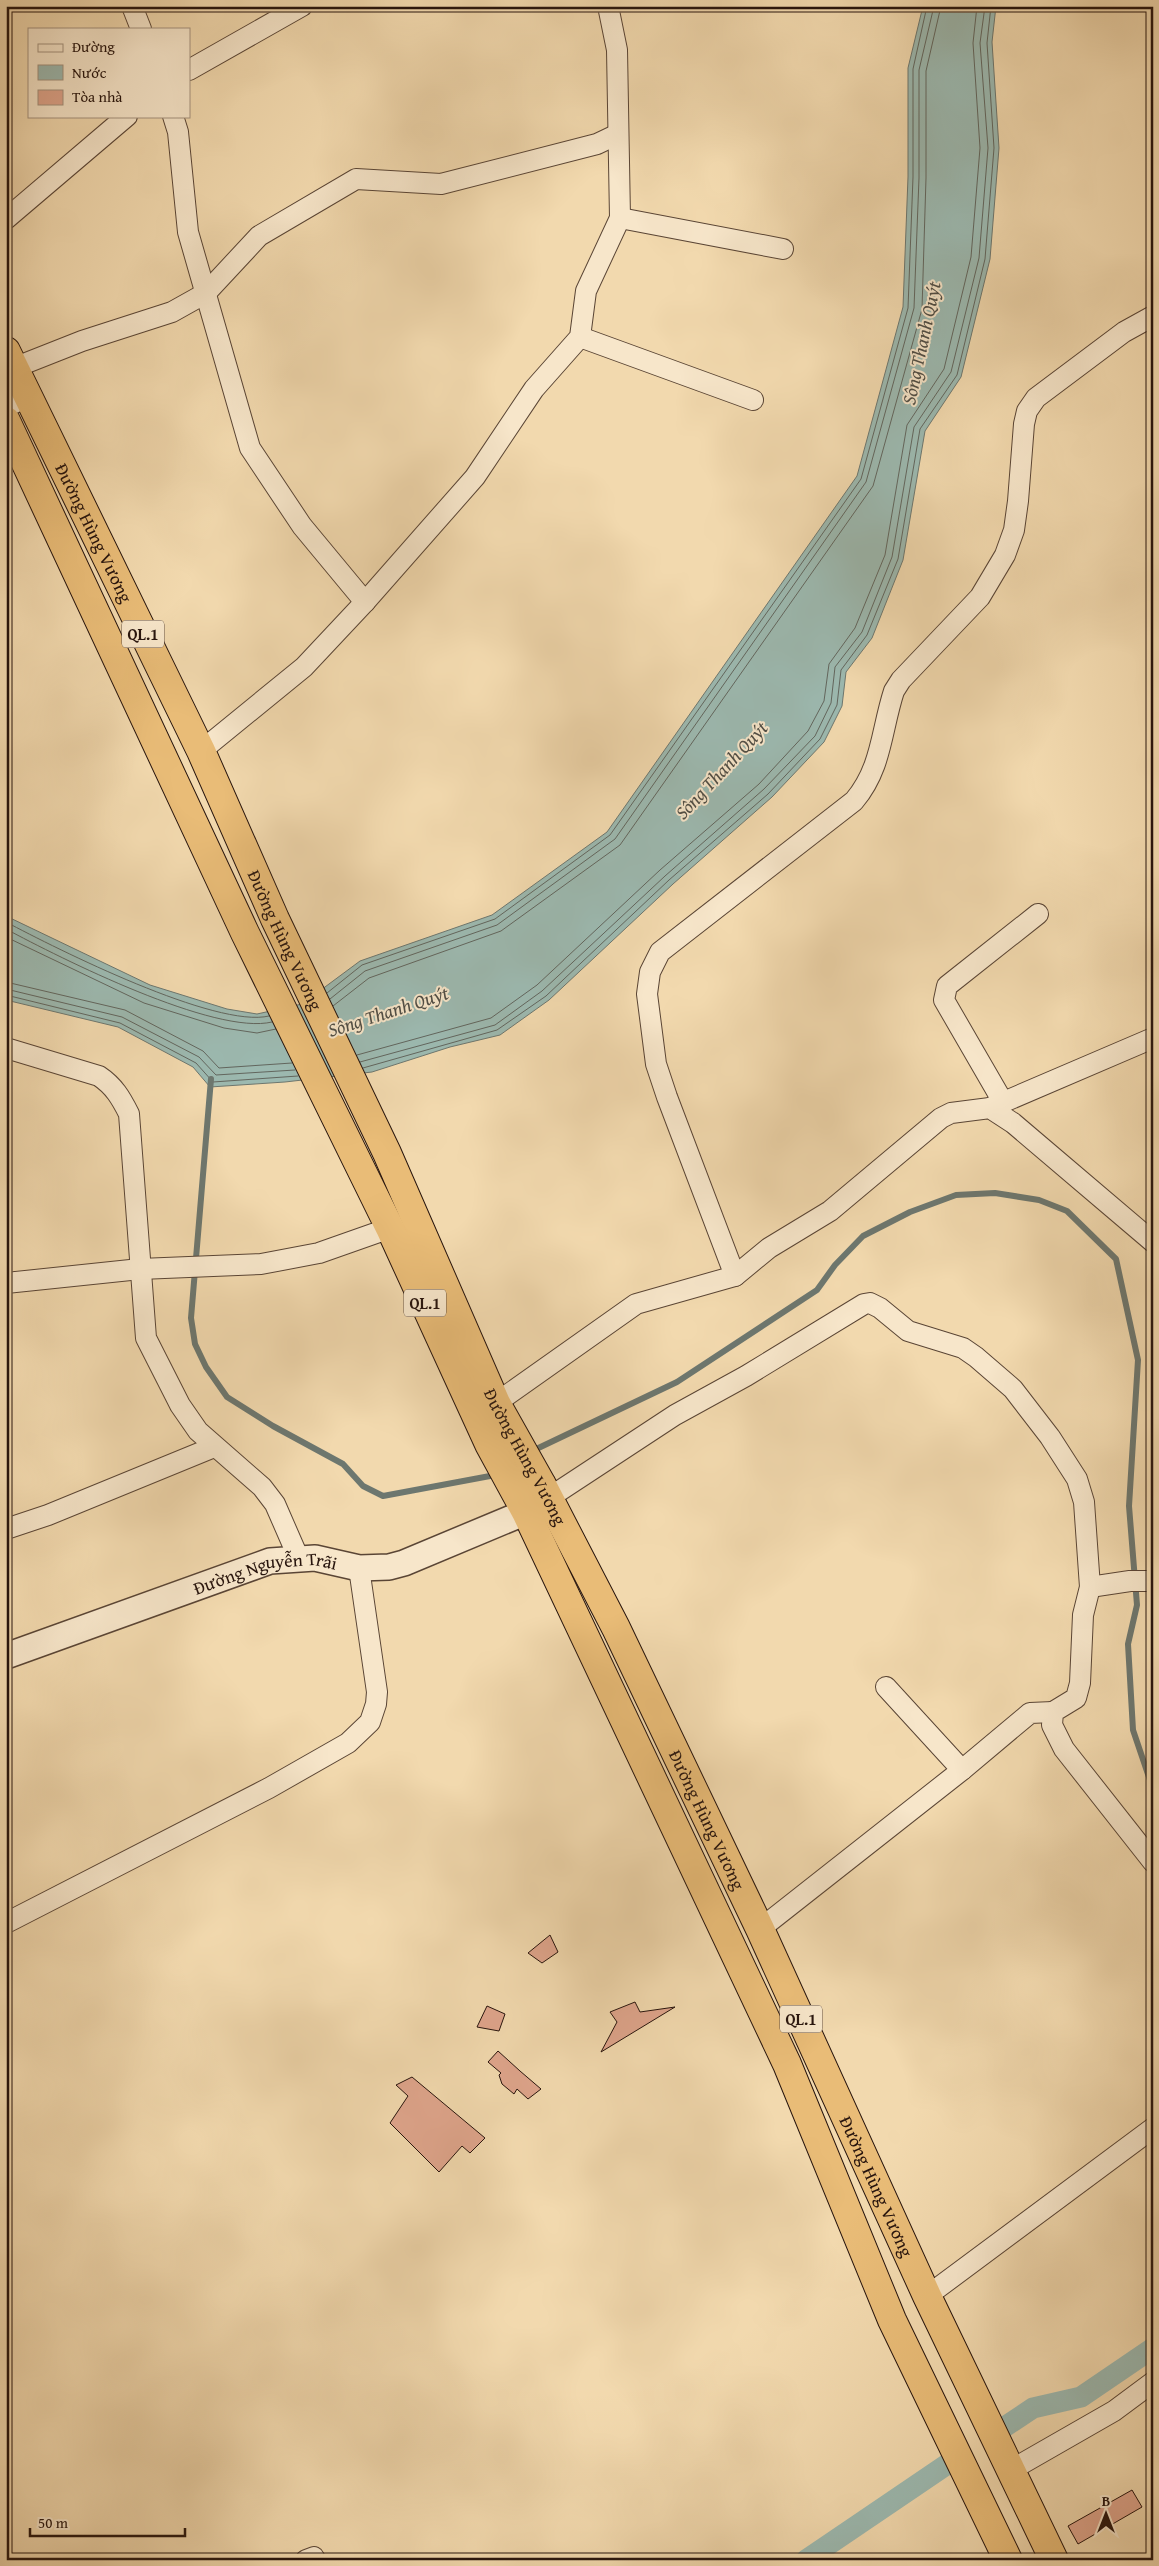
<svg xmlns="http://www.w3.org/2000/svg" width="1159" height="2566" font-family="'Gentium Book Plus',serif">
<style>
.water{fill:#9cb9b0;stroke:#6d776f}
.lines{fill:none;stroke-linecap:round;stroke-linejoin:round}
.shore{stroke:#62665e;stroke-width:1}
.stream{stroke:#6d776f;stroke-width:6}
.canal{stroke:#9cb9b0;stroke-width:21}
.building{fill:#dfa58c;stroke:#27140d}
.minor-casing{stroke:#5a4535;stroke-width:22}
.tertiary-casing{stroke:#5a4535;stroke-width:28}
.trunk-casing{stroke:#27140d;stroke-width:30}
.minor{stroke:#f7e6ca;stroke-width:20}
.tertiary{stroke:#f7e6ca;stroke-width:25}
.trunk{stroke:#e9bc77;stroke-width:28}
.labels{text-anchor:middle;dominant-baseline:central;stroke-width:4;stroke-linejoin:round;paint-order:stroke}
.shield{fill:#f7e6ca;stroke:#655346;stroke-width:1}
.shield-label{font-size:16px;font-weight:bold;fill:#27140d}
.street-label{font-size:18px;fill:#27140d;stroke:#f7e6ca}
.water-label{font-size:19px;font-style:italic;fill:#504e46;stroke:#f7e6ca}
</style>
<rect width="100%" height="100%" fill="#f2d9ae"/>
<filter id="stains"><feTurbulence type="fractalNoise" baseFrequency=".004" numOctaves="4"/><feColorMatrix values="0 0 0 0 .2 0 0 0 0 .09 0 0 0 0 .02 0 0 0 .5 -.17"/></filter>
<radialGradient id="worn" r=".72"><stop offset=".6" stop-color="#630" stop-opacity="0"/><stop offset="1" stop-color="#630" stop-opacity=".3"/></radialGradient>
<path class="water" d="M923,6h73l-4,36 7,106 -9,111 -29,118 -36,54 -22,129 -31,78 -26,34 -4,34 -18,36 -52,55 -99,87 -124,116 -49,35 -50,12 -78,25 -87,10 -75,5 -17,-20 -75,-40 -112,-27v-84l144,69 77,24 30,5 45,-10 58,-43 132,-46 115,-83 250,-356 46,-169 5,-130v-109z"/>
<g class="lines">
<g class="shore">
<path d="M6,922c51,27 210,107 263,94"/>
<path d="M6,929c54,29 209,107 266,93"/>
<path d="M6,937l138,66 80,25 33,5 19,-4"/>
<path d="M6,982l119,28 78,41 16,17 73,-5"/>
<path d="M6,989l116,28 77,40 17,18 79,-5"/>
<path d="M327,993l35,-28 133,-46 115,-84 251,-356 47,-171 5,-131v-108l14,-63"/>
<path d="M6,995l114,28 76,40 17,19 85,-6"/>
<path d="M330,999l35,-28 132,-46 118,-86 251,-357 48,-174 5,-130v-108l15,-64"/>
<path d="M333,1006l36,-28 132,-47 119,-86 253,-359 49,-177 4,-131v-107l15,-65"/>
<path d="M357,1055l134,-37 46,-33 123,-115 99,-86 49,-53 16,-30 5,-37 26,-36 30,-73 22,-130 37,-56 27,-112 9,-109 -7,-105 4,-37"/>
<path d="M360,1062l135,-37 47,-34 123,-115 99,-87 51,-53 16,-33 4,-36 27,-35 30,-75 22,-130 37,-55 28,-114 9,-110 -8,-105 5,-37"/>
<path d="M363,1068l134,-38 49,-34 123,-116 99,-86 52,-55 17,-34 4,-35 26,-35 31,-76 22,-130 37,-54 28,-116 9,-111 -7,-105 4,-37"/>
</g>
<g class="stream">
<path d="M211,1079l-20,239 4,26 11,23 21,30 46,29 70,38 20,22 20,10 107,-20 8,-5"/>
<path d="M530,1452l147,-70 140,-92 18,-25 28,-29 47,-24 46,-17 39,-2 44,7 28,11 49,48 22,101 -9,146 8,99 -9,39 5,86 20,59"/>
</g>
<g class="canal">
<path d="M1000,2430l33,-22 48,-11 72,-49"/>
<path d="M806,2560l143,-97"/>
</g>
</g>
<g class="building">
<path d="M550,1935l8,17 -16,11 -14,-10z"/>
<path d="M635,2002l5,10 35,-5 -74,45 16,-30 -7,-10z"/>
<path d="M487,2006l18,8 -6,17 -22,-4z"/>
<path d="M498,2051l22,20 21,18 -13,10 -11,-10 -3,5 -12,-10 -3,-9 2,-2 -13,-11z"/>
<path d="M412,2077l73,61 -15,15 -8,-7 -23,26 -49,-49 18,-27 -12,-11z"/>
<path d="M1132,2490l10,17 -64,37 -10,-18z"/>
</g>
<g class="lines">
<defs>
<g id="minor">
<path d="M132,6l9,23"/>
<path d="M189,70l113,-64"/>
<path d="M173,116l5,16 10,100 62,216 52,78 63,76"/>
<path d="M620,218l163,31"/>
<path d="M6,219l121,-103"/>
<path d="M580,337l173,63"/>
<path d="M6,371l76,-30 90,-29 34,-19 53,-57 97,-57 85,5 156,-40 21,-10"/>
<path d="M6,407l21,-10"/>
<path d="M201,751l103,-84 61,-65 110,-125 59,-88 46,-52 6,-46 34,-73 -3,-168 -9,-44"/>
<path d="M6,1048l93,28c15,10 22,22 30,38l17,224 34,67 18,26 64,56 13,17 24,55"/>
<path d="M1003,1102l-59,-102 3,-14 91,-72"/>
<path d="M992,1107l161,-69"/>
<path d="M735,1276l-68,-179 -11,-33 -9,-70 3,-22 10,-20 194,-151c28,-33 27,-70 40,-110l7,-11 79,-83 25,-42 9,-25 4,-29 6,-77 3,-13 9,-13 88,-66 29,-16"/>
<path d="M6,1283l134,-14 121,-5 58,-11 71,-25"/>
<path d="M496,1403l140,-99 99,-28 34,-28 61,-37 111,-93 10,-5 39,-5 23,15 140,119"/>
<path d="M538,1505l137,-90 71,-39 118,-72 6,-1 10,5 28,23 55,17 13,9 37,32 37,48 27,42 7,23 6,85 -7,28 -3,68 -4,15 -23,14 -1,13 12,24 89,113"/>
<path d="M6,1529l42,-14 166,-68"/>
<path d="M1090,1587l40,-6h23"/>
<path d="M886,1687l76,83"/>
<path d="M6,1923l263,-135 79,-45 22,-21 6,-18 1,-12 -18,-124"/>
<path d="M760,1929l202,-159 68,-57 23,-1"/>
<path d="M927,2296l226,-168"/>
<path d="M1011,2470l103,-59 39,-29"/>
<path d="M306,2560l8,-3"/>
</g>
<g id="tertiary">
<path id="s1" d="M6,1656l264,-95 45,-3 44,10 30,-1 15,-4 122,-51"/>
</g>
<g id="trunk">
<path id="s2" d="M6,351l195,400 74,168 112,234 109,250 45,80 75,145 144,301 167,367 127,264"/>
<path d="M6,421l239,512 145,295 99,216 37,68 261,552 105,256 116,240"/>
</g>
</defs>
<use href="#minor" class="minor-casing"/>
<use href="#tertiary" class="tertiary-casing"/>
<use href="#trunk" class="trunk-casing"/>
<use href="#minor" class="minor"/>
<use href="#tertiary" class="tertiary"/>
<use href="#trunk" class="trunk"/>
</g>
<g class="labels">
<g class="shield">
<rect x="122" y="620.5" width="42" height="27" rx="4"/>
<rect x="404" y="1289.5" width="42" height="27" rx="4"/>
<rect x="780" y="2005.5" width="42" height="27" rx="4"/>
</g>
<g class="shield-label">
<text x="143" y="634">QL.1</text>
<text x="425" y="1303">QL.1</text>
<text x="801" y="2019">QL.1</text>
</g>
<g class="street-label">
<text stroke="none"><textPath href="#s2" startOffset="202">Đường Hùng Vương</textPath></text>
<text stroke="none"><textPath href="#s2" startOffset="652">Đường Hùng Vương</textPath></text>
<text stroke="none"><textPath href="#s2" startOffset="1222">Đường Hùng Vương</textPath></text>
<text stroke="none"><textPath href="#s1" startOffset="274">Đường Nguyễn Trãi</textPath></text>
<text stroke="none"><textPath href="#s2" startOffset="1628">Đường Hùng Vương</textPath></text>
<text stroke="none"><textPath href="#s2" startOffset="2032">Đường Hùng Vương</textPath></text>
</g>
<g class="water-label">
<text transform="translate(921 343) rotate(-78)">Sông Thanh Quýt</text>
<text transform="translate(721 770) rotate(-47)">Sông Thanh Quýt</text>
<text transform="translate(388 1011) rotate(-18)">Sông Thanh Quýt</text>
</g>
</g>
<rect width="1159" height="2566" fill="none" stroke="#f2d9ae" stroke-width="25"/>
<rect x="8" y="8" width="1144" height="2551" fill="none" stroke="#27140d" stroke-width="2.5"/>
<rect x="12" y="12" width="1134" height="2541" fill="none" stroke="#27140d"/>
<rect x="28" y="28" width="162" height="90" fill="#f7e6ca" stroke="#a4927e"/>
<rect x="38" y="44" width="25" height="8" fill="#f7e6ca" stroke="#a4927e"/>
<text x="72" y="52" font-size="15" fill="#27140d">Đường</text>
<rect x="38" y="65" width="25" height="15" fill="#9cb9b0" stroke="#a4927e"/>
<text x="72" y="78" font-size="15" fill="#27140d">Nước</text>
<rect x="38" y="90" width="25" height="15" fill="#dfa58c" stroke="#a4927e"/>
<text x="72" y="102" font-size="15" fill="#27140d">Tòa nhà</text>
<g transform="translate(1106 2514)" stroke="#f7e6ca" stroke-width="4" paint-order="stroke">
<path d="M0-4L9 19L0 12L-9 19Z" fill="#27140d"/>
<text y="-8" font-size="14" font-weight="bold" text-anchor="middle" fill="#27140d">B</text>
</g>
<path d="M30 2528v8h155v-8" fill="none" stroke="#27140d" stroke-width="2.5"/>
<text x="38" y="2528" font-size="15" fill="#27140d" stroke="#f7e6ca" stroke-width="4" paint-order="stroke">50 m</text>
<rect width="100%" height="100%" filter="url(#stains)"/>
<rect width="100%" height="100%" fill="url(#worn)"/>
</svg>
